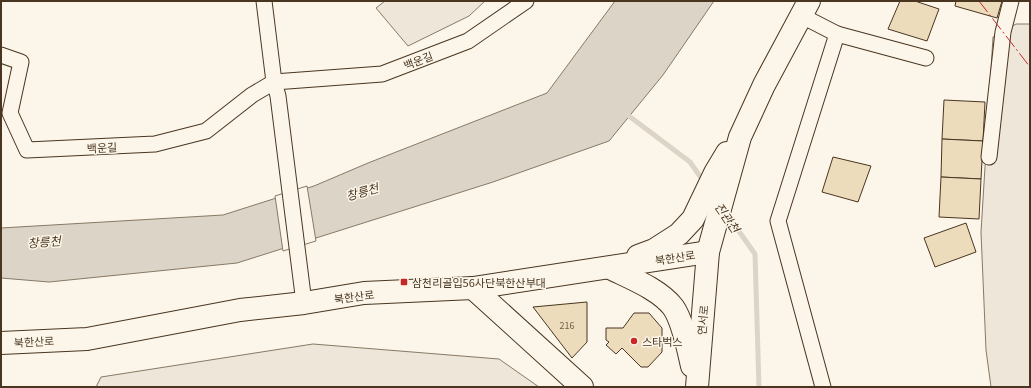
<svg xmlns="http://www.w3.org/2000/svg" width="1031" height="388" font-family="Georgia,'Noto Sans KR',serif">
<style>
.green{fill:#ede6d9;stroke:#887966}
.water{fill:#dcd4c6;stroke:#887966}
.pier{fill:#fbf6e9;stroke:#887966}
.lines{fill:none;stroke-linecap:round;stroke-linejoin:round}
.stream{stroke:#dcd4c6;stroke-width:5}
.building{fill:#ecdcbc;stroke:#4a3520}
.minor-casing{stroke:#4a3520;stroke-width:17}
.secondary-casing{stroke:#4a3520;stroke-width:24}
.minor{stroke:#fbf6e9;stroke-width:15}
.secondary{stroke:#fbf6e9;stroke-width:22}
.power{stroke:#c62828;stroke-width:1;stroke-dasharray:14 3 2 3;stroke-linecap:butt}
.poi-dot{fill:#c62828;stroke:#fbf6e9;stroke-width:1.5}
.labels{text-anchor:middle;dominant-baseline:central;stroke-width:3;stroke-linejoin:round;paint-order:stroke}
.number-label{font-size:9px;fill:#725f47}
.street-label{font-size:11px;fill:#4a3520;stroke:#fbf6e9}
.poi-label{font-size:11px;fill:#4a3520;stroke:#fbf6e9;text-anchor:start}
.water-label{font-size:12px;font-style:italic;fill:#4a3520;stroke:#fbf6e9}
</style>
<rect width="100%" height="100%" fill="#fbf6e9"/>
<g class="green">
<path d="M385,1h100l-16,15 -61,30 -32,-38z"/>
<path d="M1016,24h14v363h-39l-5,-37 -5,-118 12,-195z"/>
<path d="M313,344l186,15 40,28h-443l5,-10z"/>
</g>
<path class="water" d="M615,1h99l-51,74 -54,66 -116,41 -256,81 -188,19 -48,-4v-50l222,-13 91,-29 54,-23 179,-70z"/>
<path class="pier" d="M307,186l9,55 -33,10 -8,-55z"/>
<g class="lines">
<g class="stream">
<path d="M625,113l65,49 14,20"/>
<path d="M726,213l29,41 4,133"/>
</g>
</g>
<g class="building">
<path d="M900,1h15l24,8 -12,32 -39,-12z"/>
<path d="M956,1h46l-5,17 -42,-12z"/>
<path d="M944,100l41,2 -2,39 -41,-2z"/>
<path d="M942,139l41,2 -2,38 -40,-2z"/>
<path d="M833,157l38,9 -13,36 -36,-10z"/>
<path d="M941,177l40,2 -2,40 -40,-2z"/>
<path d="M966,223l10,29 -41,15 -11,-29z"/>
<path d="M587,302v40l-15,16 -39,-51z"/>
<path d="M634,313h15l13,15v24l-14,15h-7l-19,-19 -6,6 -10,-9 3,-3 -3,-2v-12h17z"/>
</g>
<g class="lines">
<defs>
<g id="minor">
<path d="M264,1l10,81 4,14 26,207"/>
<path d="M800,15l37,19 -59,187 45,166"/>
<path d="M837,34l89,24"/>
<path d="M1,55l20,7 -11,51 17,37 128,-6 51,-13 46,-36 22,-13 108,-8 86,-33 58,-40"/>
<path d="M989,157l14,-125 8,-31"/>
</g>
<g id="secondary">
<path d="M638,256l16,-6 25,-16 14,-15 22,-46 12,-20"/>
<path d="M610,268c20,10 49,21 63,39 10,14 15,42 19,59"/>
<path d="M473,288l109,99"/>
<path d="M1,343l86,-4 153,-29 64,-7 60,-10 109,-5 235,-36"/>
<path d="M697,387l11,-135 32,-115 24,-52 45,-84"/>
</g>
</defs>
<use href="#minor" class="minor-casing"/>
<use href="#secondary" class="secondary-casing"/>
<use href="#minor" class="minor"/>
<use href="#secondary" class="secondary"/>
<path class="power" d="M979,1l51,66"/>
</g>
<g class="poi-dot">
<rect x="400" y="278" width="8" height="8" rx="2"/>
<circle cx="634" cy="341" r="4"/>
</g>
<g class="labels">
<g class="number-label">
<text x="567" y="325">216</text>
</g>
<g class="street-label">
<text transform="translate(418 60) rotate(-21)">백운길</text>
<text transform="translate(102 147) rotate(-3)">백운길</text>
<text transform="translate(675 257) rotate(-9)">북한산로</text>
<text transform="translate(354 296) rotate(-7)">북한산로</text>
<text transform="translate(702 320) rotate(-85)">연서로</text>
<text transform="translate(34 341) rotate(-3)">북한산로</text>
</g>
<g class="poi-label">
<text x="412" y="282">삼천리골입56사단북한산부대</text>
<text x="642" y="341">스타벅스</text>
</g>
<g class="water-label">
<text transform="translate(362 191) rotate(-16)">창릉천</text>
<text transform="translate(728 217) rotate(55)">진관천</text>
<text transform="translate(44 241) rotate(-4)">창릉천</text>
</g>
</g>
<rect width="1031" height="388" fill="none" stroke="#4a3520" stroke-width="4"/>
</svg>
